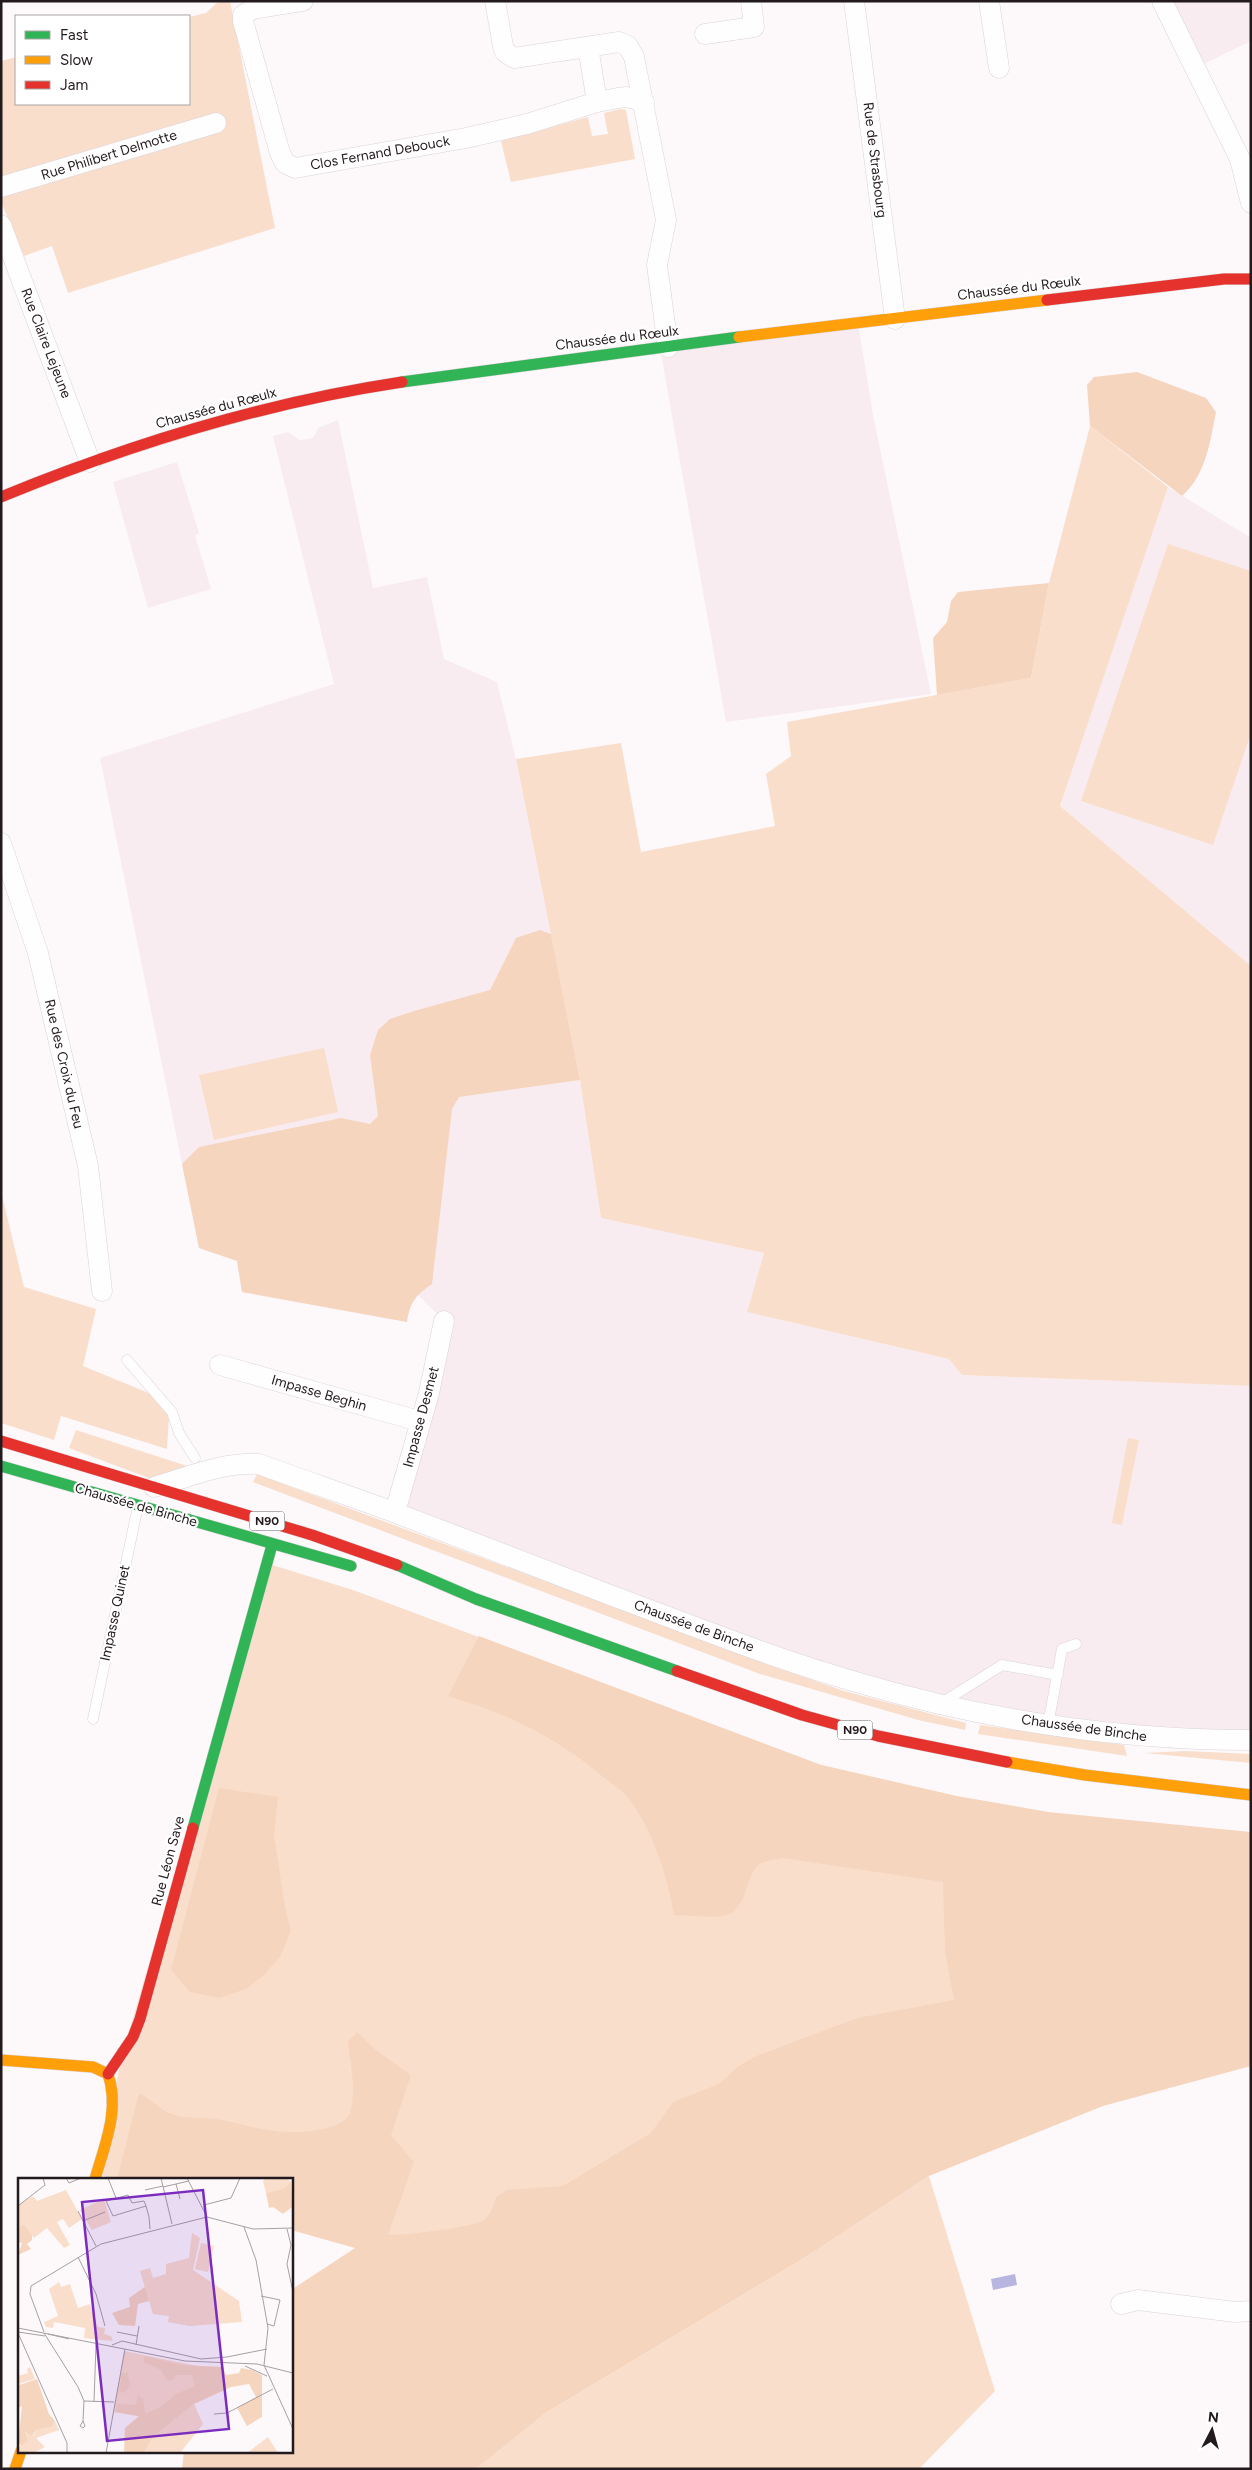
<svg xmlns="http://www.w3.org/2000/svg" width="1252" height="2470" font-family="Figtree,sans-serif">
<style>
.built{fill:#f8ecf1}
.green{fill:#f9decc}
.forest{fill:#f6d5be}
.water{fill:#b8b6e1}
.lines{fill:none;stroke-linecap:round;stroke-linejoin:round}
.lane-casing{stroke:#dad3d6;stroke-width:11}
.street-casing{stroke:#dad3d6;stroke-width:21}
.fast-casing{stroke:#dad3d6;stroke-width:12}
.slow-casing{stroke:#dad3d6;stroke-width:12}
.jam-casing{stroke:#dad3d6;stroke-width:12}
.lane{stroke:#fffefe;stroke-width:10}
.street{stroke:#fffefe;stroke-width:20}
.fast{stroke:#30b455;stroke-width:11}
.slow{stroke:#ff9f0a;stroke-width:11}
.jam{stroke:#e5322d;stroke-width:11}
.labels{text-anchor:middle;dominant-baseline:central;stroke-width:4.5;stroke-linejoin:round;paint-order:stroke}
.shield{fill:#fff;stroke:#655f62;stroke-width:1}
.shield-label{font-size:12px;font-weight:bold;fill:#231a1e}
.street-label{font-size:14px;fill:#231a1e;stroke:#fff}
.inset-road{fill:none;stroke:#a6a0a3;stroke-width:1}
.view{fill:#7b2cbf;fill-opacity:0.15;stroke:#7b2cbf;stroke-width:2.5}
.inset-edge{fill:none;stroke:#231a1e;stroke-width:2.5}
</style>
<rect width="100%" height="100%" fill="#fdf9fb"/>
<g class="built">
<path d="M1162,1h89v40l-57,28z"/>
<path d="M858,323l15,92 58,279 -205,28 -66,-374z"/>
<path d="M338,420l35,168 54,-11 17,82 53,23 19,77 64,321 21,138 163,35 -17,59 202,47 13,16 289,11v354l-312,-35 -544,-193 49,-191 -27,-27 -9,17 -1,11 -165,-30 -5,-31 -38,-13 -99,-490 234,-74 -61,-248 15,-4 11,8 14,-2 5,-10z"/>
<path d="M177,462l22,71 -4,2 16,54 -63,19 -35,-126z"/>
<path d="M1168,487l83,51v428l-191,-160z"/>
</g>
<g class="green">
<path d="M219,1h11l45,227 -207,65 -16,-47 -28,10 -23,-54v-141l15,-4v47h173v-87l17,-4z"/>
<path d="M620,109l6,1 9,49 -124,23 -10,-41 87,-24 4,19 16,-2 -4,-21z"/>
<path d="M1090,426l78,61 -108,319 191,160v420l-289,-11 -13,-16 -202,-47 17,-59 -163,-35 -21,-138 -64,-321 105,-16 20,109 134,-26 -9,-52 25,-18 -4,-34 244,-44 18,-95z"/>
<path d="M1168,544l83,27v162l-38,112 -132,-44z"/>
<path d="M324,1048l14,64 -124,28 -15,-65z"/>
<path d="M1,1191l23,96 72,22 -13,57 68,28 18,21 -2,34 -106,-33 -7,24 -53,-17z"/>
<path d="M76,1430l111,36 -33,14 -85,-32z"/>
<path d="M1128,1438l11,2 -17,85 -10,-2z"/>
<path d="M257,1474l507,189 80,28 122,32 -1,7 -47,-10 -158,-46 -507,-192z"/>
<path d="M266,1563l87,27 468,175 135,31 92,16 -14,146 -523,300 -220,-28v-51h-178l-16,-5 25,-118z"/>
<path d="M980,1725l144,20 3,11 -149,-22z"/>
<path d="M1186,1751l65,3v9l-107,-10z"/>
<path d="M929,2176l66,215 -76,78h-443l71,-57 257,-154z"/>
</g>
<g class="forest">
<path d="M1137,372l69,26 10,14c-6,30 -10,63 -34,84l-92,-70 -3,-41 7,-8z"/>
<path d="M1049,583l-18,95 -94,17 -4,-57 14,-16 4,-21 7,-9z"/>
<path d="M540,930l11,4 29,146 -121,17 -7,12 -20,175c-16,11 -22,18 -25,38l-165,-30 -5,-31 -38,-13 -17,-84 17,-17 142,-29 29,6 8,-8 -8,-61 8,-25 12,-11 24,-8 76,-21 26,-52z"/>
<path d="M479,1636l342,129 135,31 92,16 203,20v234l-148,40 -174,70 -125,82 -257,154 -71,57h-294l2,-18h107v-161l64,-42 -64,-18v-51h-174l22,-86c11,5 18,14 28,19 16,8 32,5 49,7 20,3 39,10 60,12 17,3 66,1 74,-18 7,-21 0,-51 -2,-72l9,-9 19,18 35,25 -20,60 23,27 -26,73c13,1 88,-8 96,-15 7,-6 9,-14 12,-23l11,-7 56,-4 88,-53 22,-31 46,-18 17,-16 18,-11 103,-39 97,-18 -9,-48 -2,-70 -160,-24c-33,4 -29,12 -39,38 -2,6 -7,12 -11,17l-15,4 -44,-2c-7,-40 -21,-84 -45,-116 -7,-9 -18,-16 -27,-23 -48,-40 -94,-62 -154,-80z"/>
<path d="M219,1788l59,9 -4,38 11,72 6,24 -11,26 -16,18 -18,14 -27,9 -29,-6 -19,-22z"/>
</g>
<path class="water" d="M1015,2274l2,11 -24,5 -2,-11z"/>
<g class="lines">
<defs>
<g id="lane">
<path d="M127,1360l45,52 7,21 16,25"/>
<path d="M940,1704l62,-39 56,10"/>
<path d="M93,1719l45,-213"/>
<path d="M1048,1725l14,-76 14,-5"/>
</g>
<g id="street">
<path d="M303,1l-50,8 -10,6v6l37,132 5,10 10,5 171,-30 61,-14 70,-22 21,-4 9,-1 17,5"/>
<path d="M495,1l8,45 2,6 9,6 105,-16 9,4 6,11 32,163 -9,45 11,82"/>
<path d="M854,1l41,318"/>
<path d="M989,1l10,67"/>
<path d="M1162,1l78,158 11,44"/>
<path d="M705,34l49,-7 -3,-26"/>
<path d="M588,47l9,55"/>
<path d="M1,187l215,-64"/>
<path d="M1,225l89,237"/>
<path d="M1,843l37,110 50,213 14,125"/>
<path d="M220,1365l199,56"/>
<path d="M154,1487c34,-10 69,-25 105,-23 46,17 92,32 137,49 72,27 143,55 214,82 81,30 162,63 246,87 128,38 261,58 395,58"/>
<path d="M395,1512l34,-119 15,-72"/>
<path d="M1121,2304l17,-4 97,12 16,-1"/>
</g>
<g id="fast">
<path d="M402,382l337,-45"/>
<path d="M1,1466l350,100"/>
<path d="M397,1565l79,34 201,72"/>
<path d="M193,1828l79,-283"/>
</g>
<g id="slow">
<path d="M739,337l308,-37"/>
<path d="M1007,1762l78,13 166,20"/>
<path d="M1,2060l92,7 15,7"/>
<path d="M95,2179c10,-35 25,-69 13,-105"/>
<path d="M15,2469l6,-18"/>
</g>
<g id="jam">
<path d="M1047,300l177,-21h27"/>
<path d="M1,497c129,-53 262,-94 401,-115"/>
<path d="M1,1441l311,94 85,30"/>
<path d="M677,1671l125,44 76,21 129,26"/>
<path d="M108,2074l25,-37 7,-18 53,-191"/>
</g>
</defs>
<use href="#lane" class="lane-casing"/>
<use href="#street" class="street-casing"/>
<use href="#fast" class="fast-casing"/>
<use href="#slow" class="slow-casing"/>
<use href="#jam" class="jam-casing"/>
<use href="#lane" class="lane"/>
<use href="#street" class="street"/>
<use href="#fast" class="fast"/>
<use href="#slow" class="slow"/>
<use href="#jam" class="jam"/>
</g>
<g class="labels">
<g class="shield">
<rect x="249.5" y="1511.5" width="35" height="19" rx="4"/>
<rect x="837.5" y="1720.5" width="35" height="19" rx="4"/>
</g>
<g class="shield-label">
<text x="267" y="1521">N90</text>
<text x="855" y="1730">N90</text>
</g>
<g class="street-label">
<text transform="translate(380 153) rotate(-10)">Clos Fernand Debouck</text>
<text transform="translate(109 155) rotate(-17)">Rue Philibert Delmotte</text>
<text transform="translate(875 160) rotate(83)">Rue de Strasbourg</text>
<text transform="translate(1019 288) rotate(-7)">Chaussée du Rœulx</text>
<text transform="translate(617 338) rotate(-7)">Chaussée du Rœulx</text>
<text transform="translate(46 343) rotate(69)">Rue Claire Lejeune</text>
<text transform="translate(216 408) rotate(-15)">Chaussée du Rœulx</text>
<text transform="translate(64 1064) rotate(77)">Rue des Croix du Feu</text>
<text transform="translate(319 1393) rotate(16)">Impasse Beghin</text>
<text transform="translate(421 1417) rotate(-75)">Impasse Desmet</text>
<text transform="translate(136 1505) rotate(16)">Chaussée de Binche</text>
<text transform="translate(115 1613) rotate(-78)">Impasse Quinet</text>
<text transform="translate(694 1626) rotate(20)">Chaussée de Binche</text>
<text transform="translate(1084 1728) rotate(8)">Chaussée de Binche</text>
<text transform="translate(168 1861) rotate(-75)">Rue Léon Save</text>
</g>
</g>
<g transform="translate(18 2178)">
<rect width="275" height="275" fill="#fdf9fb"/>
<path d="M248,0h21l4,4 -7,6 -18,5 -3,-12zM48,12l16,29 -13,9 -6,-9 -6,3 13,23 -6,3 -17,-20 -13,10 -10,-14 -6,4v-23l15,-9 4,5zM86,21l7,23 -19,8 -12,-20zM174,55l8,5 -7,32 46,31 3,21 -53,4 -21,-4 1,-6 -16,-2 -13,-43 10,-3 3,10 13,-4v-10l23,-6zM183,65l13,3 -6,26 -13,-3zM41,104l2,5 9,-3 8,24 12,-4 8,23 7,1 -1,6 7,2 2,5 -29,-3 1,-10 -31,-6 -1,6 -7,-1 -2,-5 14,-6 -9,-27zM106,173l78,16v14l-54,37 -34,-6zM12,189l5,12 -17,5v-8l10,-3 -1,-4zM176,226l9,20 -23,29h-36l10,-17zM37,243l4,9 -23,8 9,9 -12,6h-15l6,-21 9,4 3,-6 16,-3zM250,259l10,16h-31l9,-7z" fill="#f9decc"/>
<path d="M273,4l1,25 -9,7 -10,-7 -4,1 -3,-15 18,-5zM6,46l8,11v5l-5,4 4,5 -13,6 4,-12 -4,-1v-14zM127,109l4,14 -11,3 -3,22 -16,-1 -7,-12 18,-6 -1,-9zM127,178l35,9 43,2 3,8 13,-2 2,-5 11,2 10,5v42l-15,9 -10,-18 19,-11 -7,-13 -18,3 -37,17 -40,32 -10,17h-20l1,-25 14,-12 -23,-4 1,-8 19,1 2,-10 5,4 2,15 14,-6 17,-14 19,-8 -3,-11h-16l-3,5 -6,1 -6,-11 -18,-8zM104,195h6l2,13 -6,7 -5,-2zM19,201l12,35 6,7 -3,6 -16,3 -4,6 -7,-4 3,10 -6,3 -4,-2 4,-37 -4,2 1,-23z" fill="#f6d5be"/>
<path class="inset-road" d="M48,0l3,5 12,-5M90,0l8,20M143,0l11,46M169,0l20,39M158,6l4,15M145,9l26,-6M127,12l18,-4M186,27l27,-7 9,-20M0,28l27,-21 -2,-7M128,28l-33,10 -7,-15 22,-6 4,8 12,-2 2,5 3,11 1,12M60,33l18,35M65,43l22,-9M226,49l12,33 12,68 -4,37M269,51l4,16 -4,19 6,28M60,79l18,37 9,32M243,118l19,4 -6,26 -7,-2M0,150l167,33 72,3 36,9M0,154l27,4M26,154l-14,-38 1,-8 70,-42 106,-27 46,12 40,-1M99,154l20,4M0,155l49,110v10M26,155l34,54 6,14 -1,20M30,156l21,5M94,167l10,-4 79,18 26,-2 40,-8M118,167l3,-19M246,187l29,64M227,188l22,10M66,223l30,1M76,224l2,-58M196,236l13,-1 46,-24M65,243l2,5 -2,2 -3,-2zM88,275l19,-104"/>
<path class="view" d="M185,12l26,239 -122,12 -25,-239z"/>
<rect width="275" height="275" class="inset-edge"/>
</g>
<rect width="1252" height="2470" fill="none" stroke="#231a1e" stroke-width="5"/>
<rect x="15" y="15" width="175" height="90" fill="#ffffff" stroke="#a7a3a5"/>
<rect x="25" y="31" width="25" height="8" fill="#30b455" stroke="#a7a3a5"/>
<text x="60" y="40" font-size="15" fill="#231a1e">Fast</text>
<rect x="25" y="56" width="25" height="8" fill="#ff9f0a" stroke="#a7a3a5"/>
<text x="60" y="65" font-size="15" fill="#231a1e">Slow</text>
<rect x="25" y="81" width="25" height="8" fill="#e5322d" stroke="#a7a3a5"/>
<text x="60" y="90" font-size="15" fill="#231a1e">Jam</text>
<g transform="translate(1212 2430) rotate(6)" stroke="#ffffff" stroke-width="4" paint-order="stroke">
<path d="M0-4L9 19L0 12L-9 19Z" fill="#231a1e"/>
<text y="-8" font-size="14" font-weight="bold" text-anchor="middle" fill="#231a1e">N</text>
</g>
</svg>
